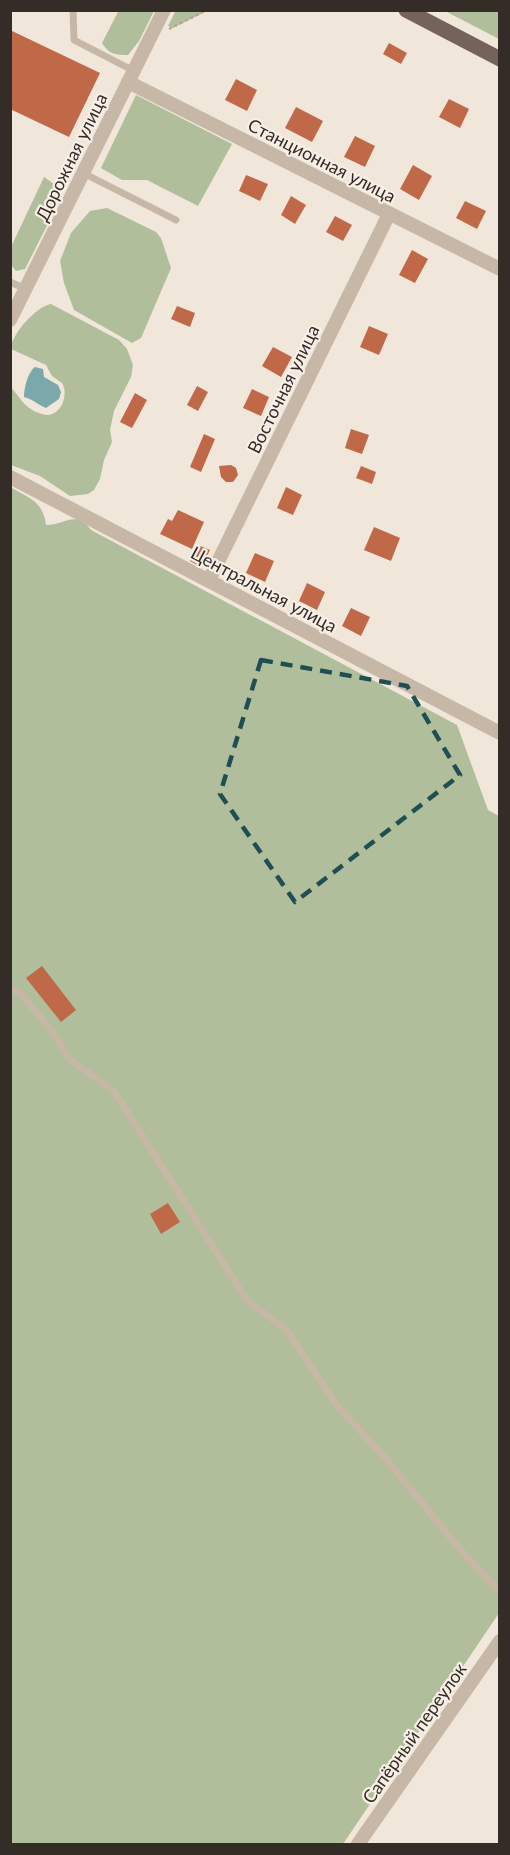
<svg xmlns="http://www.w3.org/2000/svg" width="510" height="1855" font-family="Lato,sans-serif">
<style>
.green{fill:#b1be9b}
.water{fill:#7ba8ab}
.building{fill:#bf6949}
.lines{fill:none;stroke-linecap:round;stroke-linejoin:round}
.path{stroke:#b3a191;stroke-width:2;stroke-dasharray:3 3;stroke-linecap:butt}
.lane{stroke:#c7b7a7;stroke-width:7}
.street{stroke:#c7b7a7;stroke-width:14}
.primary{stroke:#756359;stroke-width:15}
.marked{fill:none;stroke:#1f4e53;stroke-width:4.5;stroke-dasharray:12 8;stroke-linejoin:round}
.labels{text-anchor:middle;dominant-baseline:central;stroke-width:4.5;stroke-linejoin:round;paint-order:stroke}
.street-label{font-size:18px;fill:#342c27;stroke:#f8f0e6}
</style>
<rect width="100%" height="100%" fill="#f0e6da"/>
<g class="green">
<path d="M119,10l35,1 -15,30 -11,14c-13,0 -19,-1 -26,-12z"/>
<path d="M176,10h31v1l-34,17 -5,-2z"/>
<path d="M445,11h54v28z"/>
<path d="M136,95l96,49 -34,62 -51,-26h-25l-21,-12z"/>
<path d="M44,177l16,11 2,8 -37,73 -9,2 -5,-6v-18z"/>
<path d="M107,208l49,24 5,6 10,30 -30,70 -9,5 -58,-33 -10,-27 -4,-22 11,-28 19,-22z"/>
<path d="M51,304l68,36 8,9 6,16 -2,12 -17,34 -4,19 2,12 -8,18 -4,19 -6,11 -6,4 -18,2 -30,-20 -29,-11v-78c10,12 14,22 31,27 17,6 28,-18 20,-31l-10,-7 -6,-11 -35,-16c0,-15 26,-43 40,-45z"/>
<path d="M10,487c19,11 33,14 36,38 19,0 30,-16 45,5l366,195 31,85 11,6v797l-156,231h-332z"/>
</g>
<path class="water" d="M35,367l8,2 1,8 14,8 3,7 -2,7 -13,9c-8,-3 -13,-9 -22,-11 0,-9 4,-25 11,-30z"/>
<g class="building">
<path d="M10,30l90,43 -31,64 -59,-28z"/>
<path d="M389,43l18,10 -6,11 -18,-10z"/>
<path d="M236,79l21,11 -10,21 -22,-11z"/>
<path d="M449,99l20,10 -9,19 -21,-11z"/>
<path d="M296,107l27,14 -11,21 -27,-14z"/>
<path d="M355,136l20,10 -10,21 -21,-10z"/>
<path d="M413,165l19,11 -13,24 -19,-11z"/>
<path d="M246,175l22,9 -8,17 -21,-10z"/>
<path d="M291,196l15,9 -11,19 -14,-9z"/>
<path d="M465,201l21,10 -9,18 -21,-11z"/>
<path d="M335,216l17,9 -9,16 -17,-9z"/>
<path d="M412,250l16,9 -13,24 -16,-8z"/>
<path d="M177,306l18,7 -5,14 -19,-8z"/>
<path d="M369,326l19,8 -9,21 -19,-8z"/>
<path d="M273,347l19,10 -11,20 -19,-11z"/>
<path d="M197,386l11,6 -10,19 -11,-6z"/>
<path d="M252,389l17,8 -8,19 -18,-8z"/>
<path d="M135,393l12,7 -15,28 -12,-6z"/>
<path d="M351,429l18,6 -7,19 -17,-6z"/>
<path d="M204,434l11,5 -14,33 -11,-5z"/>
<path d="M231,465l5,3 2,7 -5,7h-7l-5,-5 -2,-11z"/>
<path d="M361,466l15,6 -4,12 -16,-6z"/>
<path d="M286,487l16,8 -9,20 -16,-7z"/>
<path d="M178,510l26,12 -12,27 -32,-15 8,-15 4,2z"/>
<path d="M374,527l26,11 -9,23 -27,-11z"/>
<path d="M198,545l12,5 -9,17 -11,-6z"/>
<path d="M255,553l19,8 -9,21 -19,-9z"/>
<path d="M307,583l18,9 -8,18 -18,-9z"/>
<path d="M351,608l19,9 -9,19 -19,-10z"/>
<path d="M42,966l34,44 -15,12 -35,-44z"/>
<path d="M168,1203l12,19 -19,12 -11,-20z"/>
</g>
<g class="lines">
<path class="path" d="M169,29l38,-19"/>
<g class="lane">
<path d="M73,10l1,30 60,31"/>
<path d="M83,173l93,47"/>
<path d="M10,282l16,7"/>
<path d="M10,988l10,5 33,39 16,27 45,32 134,211 37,26 52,78 46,49 75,92 42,45"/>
</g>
<g class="street">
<path d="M128,82l372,187"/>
<path d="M10,320l154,-310"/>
<path d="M10,477l490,256"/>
<path d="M209,580l180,-366"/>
<path d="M358,1844l142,-203"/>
</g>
<path class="primary" d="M406,10l94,49"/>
</g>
<path class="marked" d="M261,660l146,26 53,89 -165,127 -75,-108z"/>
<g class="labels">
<g class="street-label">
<text transform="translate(71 157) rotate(-64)">Дорожная улица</text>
<text transform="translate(322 160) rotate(27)">Станционная улица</text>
<text transform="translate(283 389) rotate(-64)">Восточная улица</text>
<text transform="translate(264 589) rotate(28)">Центральная улица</text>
<text transform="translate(414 1733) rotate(-55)">Сапёрный переулок</text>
</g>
</g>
<rect width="510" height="1855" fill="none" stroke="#342c27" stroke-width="24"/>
</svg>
